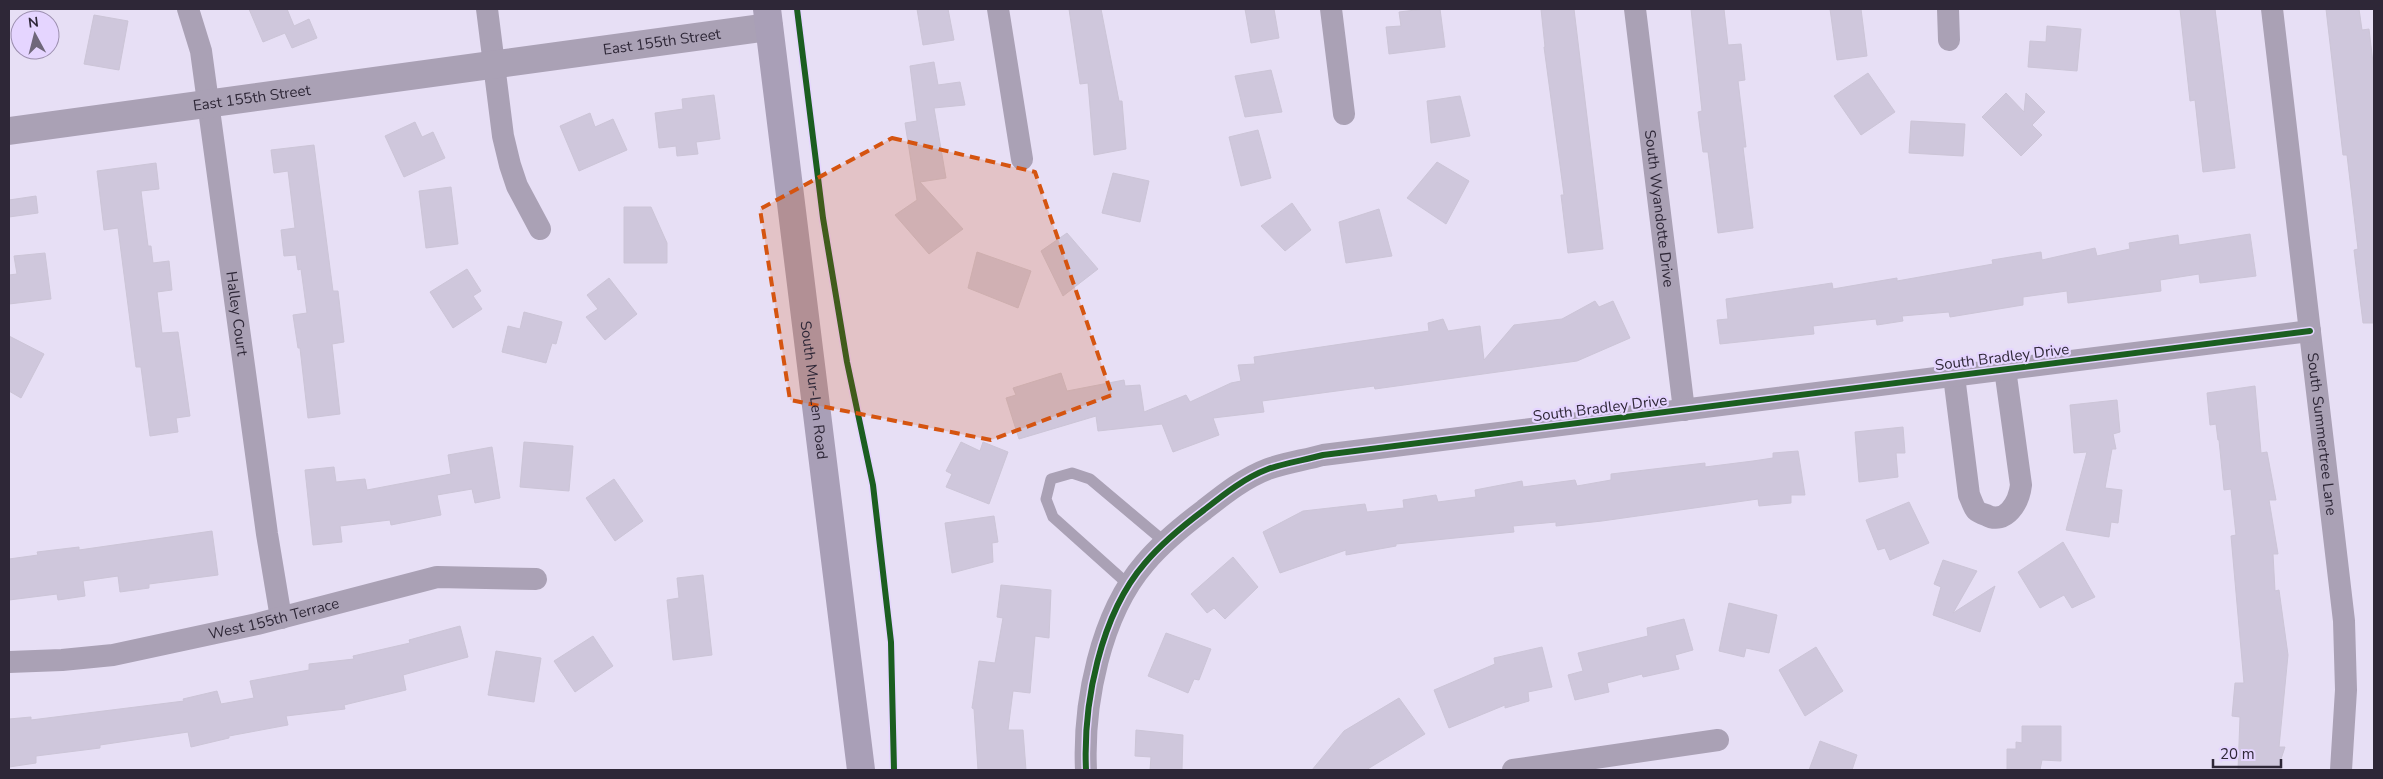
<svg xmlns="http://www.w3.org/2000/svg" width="2383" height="779" font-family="'Nunito Sans',sans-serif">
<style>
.building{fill:#cfc7dc;stroke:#ccc5d7}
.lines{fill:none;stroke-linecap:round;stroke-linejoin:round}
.service{stroke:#aaa1b5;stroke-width:11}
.minor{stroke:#aaa1b5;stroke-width:22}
.tertiary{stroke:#aaa1b5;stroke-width:28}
.secondary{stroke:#a99fb7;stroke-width:28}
.cycleway-casing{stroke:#e5d5ff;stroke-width:9}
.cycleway{stroke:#1b5e20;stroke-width:6}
.marked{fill:#d55410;fill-opacity:0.2;stroke:#d55410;stroke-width:4;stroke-dasharray:10 6;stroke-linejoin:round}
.labels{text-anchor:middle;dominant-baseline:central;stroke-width:4.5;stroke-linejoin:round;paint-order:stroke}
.street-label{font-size:15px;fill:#2e2737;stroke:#e5d5ff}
</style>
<rect width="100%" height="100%" fill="#e7dff5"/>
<g class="building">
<path d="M249,9h38l7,17 15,-7 8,19 -25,10 -7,-15 -22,9z"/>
<path d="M917,9h31l6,31 -31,5z"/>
<path d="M1069,9h32l18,92h3l4,48 -32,6 -6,-72 -8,1z"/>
<path d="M1245,9h29l5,29 -28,5z"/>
<path d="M1424,9h16l5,38 -56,7 -3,-27 15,-1 -2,-14z"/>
<path d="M1541,9h33l29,240 -35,4 -7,-58h3l-20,-148h1z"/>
<path d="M1691,9h33l4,36 13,-1 4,36 -7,1 8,66h-3l10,81 -35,5 -10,-81h-5l-5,-40 4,-1z"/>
<path d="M1830,9h31l6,47 -30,4z"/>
<path d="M2180,9h35l20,159 -32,4 -8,-72 -5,1z"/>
<path d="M2326,9h33l3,21 7,-1 5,42v252h-11l-9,-73 4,-1 -11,-94h-4z"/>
<path d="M94,15l34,6 -9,49 -35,-6z"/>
<path d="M2047,26l34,3 -4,42 -49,-4 2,-26 16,1z"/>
<path d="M934,62l4,23 22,-3 5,23 -31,3 12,70 -26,4 43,47 -34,25 -34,-39 22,-15 -12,-77 12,-2 -7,-55z"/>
<path d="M1271,70l11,42 -37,5 -10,-41z"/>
<path d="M1868,73l27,39 -34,23 -27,-39z"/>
<path d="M2006,93l18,19 2,-19 19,19 -13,13 10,10 -21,21 -39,-39z"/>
<path d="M714,95l6,44 -24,3 2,12 -21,2 -1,-10 -17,2 -4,-35 28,-4 -1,-10z"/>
<path d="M1460,96l10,40 -39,7 -4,-42z"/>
<path d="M590,113l5,14 18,-8 14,31 -48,21 -19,-45z"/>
<path d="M1911,121l54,3 -2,32 -54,-3z"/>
<path d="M415,122l7,15 11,-5 12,26 -41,19 -19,-41z"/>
<path d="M1258,130l13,48 -30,8 -12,-49z"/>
<path d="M314,145l19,146h5l6,51 -12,2 8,70 -32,4 -8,-70h-2l-5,-33 14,-2 -6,-44 -3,1 -2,-15 -12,1 -3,-26 14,-2 -7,-57 -14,2 -3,-23z"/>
<path d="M1437,162l32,19 -23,43 -39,-26z"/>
<path d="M156,163l3,26 -18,2 7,55h3l2,17 16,-2 3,29 -15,2 5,41 16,-1 12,84 -14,2 2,14 -28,4 -9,-69h-5l-18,-139 -14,2 -7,-59z"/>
<path d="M1113,173l36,8 -9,41 -38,-9z"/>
<path d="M451,187l7,57 -32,4 -7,-57z"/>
<path d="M36,196l2,17 -29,4v-17z"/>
<path d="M1292,203l19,27 -26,21 -24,-25z"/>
<path d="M624,207h27l16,36v20h-43z"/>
<path d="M1379,209l13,47 -46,7 -7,-41z"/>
<path d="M1067,233l31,36 -35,27 -22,-45z"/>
<path d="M2250,234l6,42 -56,7 -1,-9 -39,6 1,11 -93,12 -1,-12 -44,6v8l-73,12 -1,-5 -47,4 1,5 -26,4 -1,-6 -19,2 -44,5 1,8 -94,10 -3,-24 11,-1 -2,-20 106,-16 1,6 64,-11v3l96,-17 -1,-4 49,-8 1,8 53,-12 2,8 33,-7 -1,-6 49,-8 1,10z"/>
<path d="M977,252l54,19 -13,37 -50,-20z"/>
<path d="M45,253l6,46 -42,5v-29l8,-1 -3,-18z"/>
<path d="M467,269l14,22 -8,5 9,13 -29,19 -23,-36z"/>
<path d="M609,278l28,36 -32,26 -19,-23 12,-8 -11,-14z"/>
<path d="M1595,301l4,6 14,-6 17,37 -53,23 -202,28 -1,-3 -112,15 2,11 -51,6 6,17 -46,17 -11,-28 -64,7 -2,-15 -77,23 -13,-41 10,-3 -3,-7 48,-15 6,18 57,-11 1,6 15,-1 4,27 42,-17 4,7 41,-19 10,-2 -3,-16 17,-1 -1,-7 175,-26 -1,-8 15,-4 5,12 32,-5 4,34 30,-35 48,-6z"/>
<path d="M524,312l38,10 -6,22 -4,-1 -6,20 -44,-11 6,-26 12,3z"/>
<path d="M9,336l35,18 -23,44 -12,-7z"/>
<path d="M2255,386l6,67 6,-1 9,48h-7l9,54h-5l2,37 4,-1 9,65 -9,92h6l-5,15 1,8h-43l2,-53 -8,-1 3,-33h9l-13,-147 5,-1 -5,-46 -7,1 -5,-50h-1l-2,-16 -6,1 -3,-32z"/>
<path d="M2117,400l3,32 -7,2 3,15h-4l-7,39 17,2 -4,33 -7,-1 -2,15 -43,-7 21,-78 -13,1 -4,-48z"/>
<path d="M1903,427l2,26h-9l2,24 -39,5 -4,-50z"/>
<path d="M524,442l49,4 -4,45 -49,-4z"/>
<path d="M961,442l19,9 3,-9 25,10 -19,52 -43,-17 6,-13 -6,-3z"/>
<path d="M492,447l8,51 -25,5 -3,-14 -35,6 4,20 -50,10 -1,-5 -50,6 2,16 -29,3 -8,-75 29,-3 2,15 29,-3 2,11 84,-16 -3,-19z"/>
<path d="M1798,451l7,44h-14v8l-32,3 -1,-7 -156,22 -46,5v-4l-43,4 1,6 -118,12v2l-50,9v-5l-66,23 -17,-41 40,-21 62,-7 2,8 37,-4 -1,-8 33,-5 2,7 38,-5 -1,-7 47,-9 1,6 52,-7 2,6 34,-6v-6l94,-11v4l48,-6 20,-3v-5z"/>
<path d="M614,479l29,42 -28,20 -29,-43z"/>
<path d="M1909,502l20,41 -39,17 -5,-12 -7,2 -12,-30z"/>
<path d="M994,516l4,26 -6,1 1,19 -41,11 -7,-50z"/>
<path d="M212,531l6,44 -69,9v4l-29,4 -2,-16 -35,5 2,15 -27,4 -1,-6 -48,6v-41l29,-4 -1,-3 42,-5v3z"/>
<path d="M2063,542l32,55 -23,11 -8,-13 -24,13 -22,-36z"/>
<path d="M1233,557l25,30 -33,32 -11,-11 -7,5 -16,-19z"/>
<path d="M1943,560l34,11 -24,42 42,-27 -15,46 -47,-17 8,-28 -7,-3z"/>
<path d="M703,575l9,80 -39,5 -6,-60 12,-2 -2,-20z"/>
<path d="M1001,585l50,5 -2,48 -14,-2 -5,57 -17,-2 -5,39h15l3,40h-48l-4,-61 -2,-1 7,-47 16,2 8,-45 -6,-1z"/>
<path d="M1729,603l48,12 -8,38 -23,-5 -2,9 -25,-6z"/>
<path d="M1684,619l9,31 -18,5 4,14 -36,8 -1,-3 -35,9 2,9 -34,8 -7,-25 15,-4 -5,-18 70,-17 -1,-8z"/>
<path d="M460,626l8,31 -65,18 3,15 -62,15 1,4 -59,7 2,9 -59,11v2l-38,9 -3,-15 -88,13v3l-64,8v7l-27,4v-48l22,-2v3l153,-19 -1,-2 34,-8 4,13 33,-6 -4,-17 59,-11v-6l45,-5 -1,-3 57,-13 -1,-3z"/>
<path d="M1166,633l45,16 -12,31 -5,-1 -6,14 -40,-17z"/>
<path d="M593,636l20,30 -38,26 -21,-31z"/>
<path d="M1542,647l10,40 -24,5 1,9 -24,7v-3l-56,23 -15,-38 61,-26 -1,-6z"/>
<path d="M1816,647l27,44 -38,25 -26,-46z"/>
<path d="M496,651l45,7 -7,44 -46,-7z"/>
<path d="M1399,698l26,36 -59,36h-54l32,-39z"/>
<path d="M2022,726h39v35l-19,-1 -2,10h-33v-21h9v-7l6,1z"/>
<path d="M1136,730l47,5 -1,35h-32l1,-13 -16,-1z"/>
<path d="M1820,741l37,14 -5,15h-43z"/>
</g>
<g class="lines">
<path class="service" d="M1130,586l-77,-69 -7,-18 5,-20 21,-6 18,6 76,64"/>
<g class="minor">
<path id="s1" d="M188,9l13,42 66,483 14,84"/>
<path d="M487,9l16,127 7,29 7,21 23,43"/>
<path d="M998,9l24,150"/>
<path d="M1331,9l13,105"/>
<path id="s2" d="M1635,9l49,401"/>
<path d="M1948,9l1,31"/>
<path id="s3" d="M2272,9l72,612 2,69 -5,80"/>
<path d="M1954,376l15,119c2,4 4,11 7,15 2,2 7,4 10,5 20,11 33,-13 35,-30l-16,-116"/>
<path id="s4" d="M9,662l53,-2 51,-5 144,-31 180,-47 99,2"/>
<path d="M1086,770c-3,-66 14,-155 59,-207 16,-19 39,-38 59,-53 19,-15 40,-32 64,-41 17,-6 37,-9 55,-14l987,-124"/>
<path d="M1513,770l205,-30"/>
</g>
<path class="tertiary" id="s5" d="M9,131l760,-104"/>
<path class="secondary" id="s6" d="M767,9l94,761"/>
<defs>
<g id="cycleway">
<path d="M797,9l26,209 24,144 26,123 18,157 3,128"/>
<path d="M1086,770c-3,-66 14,-155 59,-207 16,-19 39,-38 59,-53 19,-15 40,-32 64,-41 17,-6 37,-9 55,-14l987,-124"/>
</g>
</defs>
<use href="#cycleway" class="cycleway-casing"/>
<use href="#cycleway" class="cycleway"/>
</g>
<path class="marked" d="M892,138l143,34 77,223 -121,45 -201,-40 -30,-191z"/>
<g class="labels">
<g class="street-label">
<text stroke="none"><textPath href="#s5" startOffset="659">East 155th Street</textPath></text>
<text stroke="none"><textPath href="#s5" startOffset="245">East 155th Street</textPath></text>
<text stroke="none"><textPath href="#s2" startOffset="201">South Wyandotte Drive</textPath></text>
<text stroke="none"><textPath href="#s1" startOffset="309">Halley Court</textPath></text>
<text transform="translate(2002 357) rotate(-7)">South Bradley Drive</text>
<text stroke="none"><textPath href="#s6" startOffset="384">South Mur-Len Road</textPath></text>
<text transform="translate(1600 408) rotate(-7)">South Bradley Drive</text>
<text stroke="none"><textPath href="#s3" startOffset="428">South Summertree Lane</textPath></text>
<text stroke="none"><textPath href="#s4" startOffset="269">West 155th Terrace</textPath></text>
</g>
</g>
<rect width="2383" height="779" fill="none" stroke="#2e2737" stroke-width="20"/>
<g transform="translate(35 35) rotate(353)"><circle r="24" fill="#e5d5ff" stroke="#9c8faf"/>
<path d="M0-4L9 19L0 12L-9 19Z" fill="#6f677a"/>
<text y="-8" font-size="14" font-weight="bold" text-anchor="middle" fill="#2e2737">N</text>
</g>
<path d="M2213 759v8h68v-8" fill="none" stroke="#2e2737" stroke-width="2.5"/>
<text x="2220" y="759" font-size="15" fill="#2e2737" stroke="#e5d5ff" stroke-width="4" paint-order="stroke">20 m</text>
</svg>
